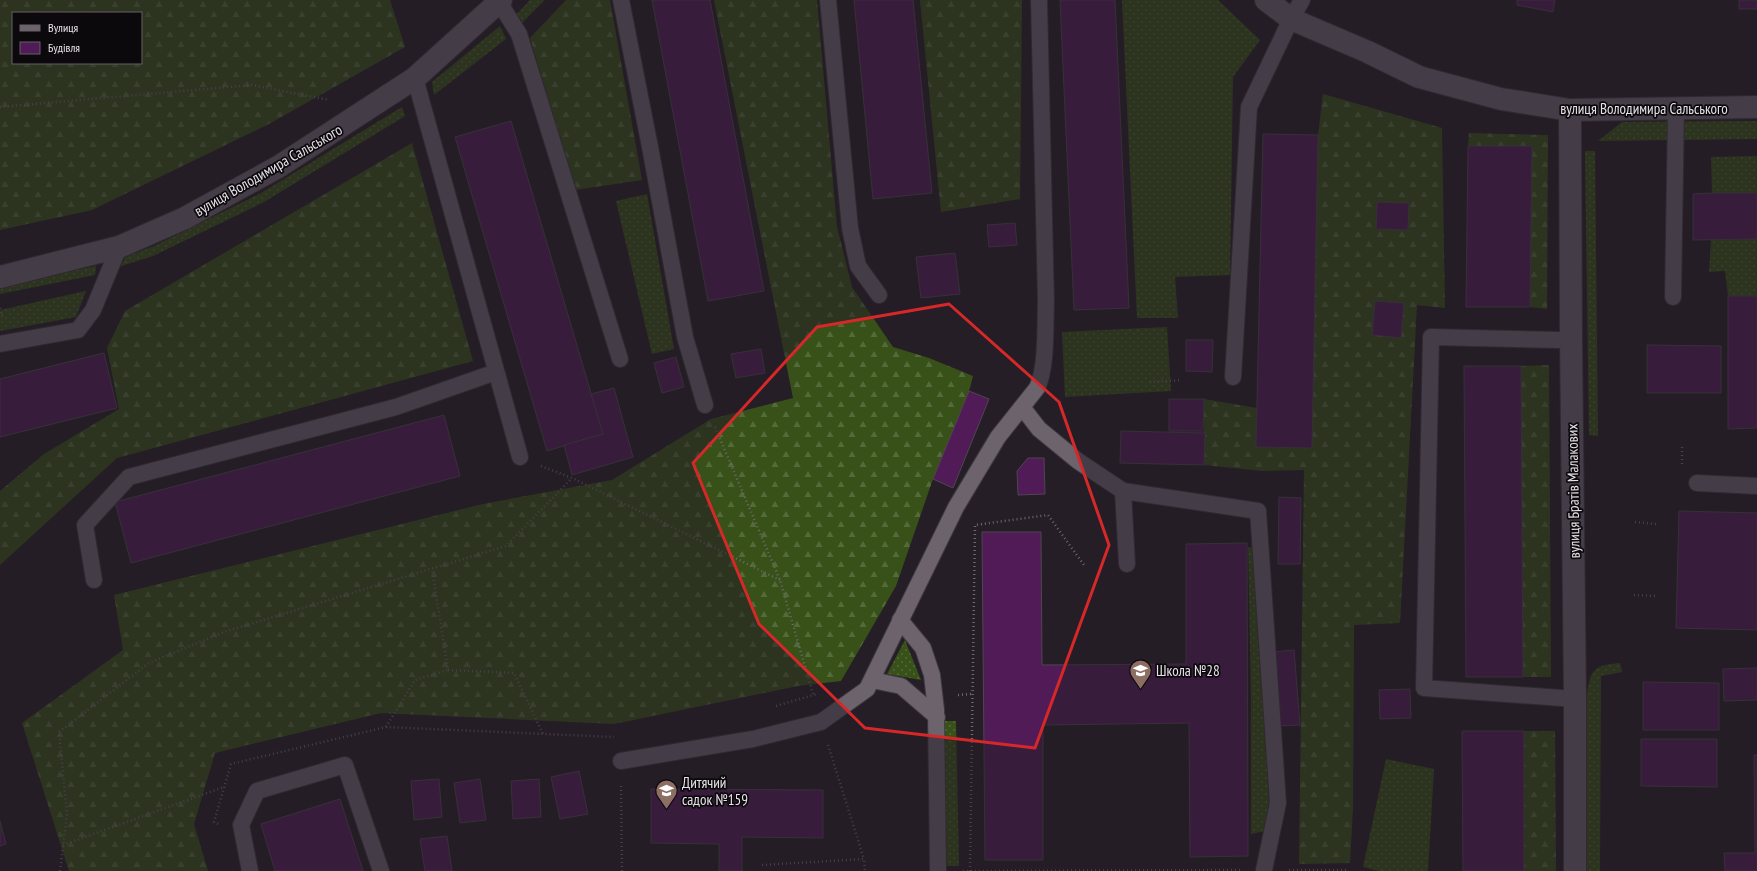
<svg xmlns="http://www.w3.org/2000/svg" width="1757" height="871" font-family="'PT Sans Narrow',sans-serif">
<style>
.grass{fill:url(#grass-dots)}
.forest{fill:url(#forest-firs);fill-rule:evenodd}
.building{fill:#511b57;stroke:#4f4650}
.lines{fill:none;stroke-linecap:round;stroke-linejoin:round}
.lane-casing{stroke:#3e383f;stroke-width:18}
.street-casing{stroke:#3e383f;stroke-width:24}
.path{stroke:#6e686f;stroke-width:2.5;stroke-dasharray:1 3;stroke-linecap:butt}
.lane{stroke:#6c636d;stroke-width:16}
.street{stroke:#6c636d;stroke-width:22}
.marked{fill:none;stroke:#d62828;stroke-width:3;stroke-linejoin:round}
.labels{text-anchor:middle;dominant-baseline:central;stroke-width:3.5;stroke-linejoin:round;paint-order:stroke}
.street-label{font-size:15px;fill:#e7e2e8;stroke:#0c090d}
.poi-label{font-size:15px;fill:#e7e2e8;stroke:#0c090d;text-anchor:start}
</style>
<defs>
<pattern id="grass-dots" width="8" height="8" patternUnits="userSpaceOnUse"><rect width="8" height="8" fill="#375118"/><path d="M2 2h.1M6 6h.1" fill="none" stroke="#546a3a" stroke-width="1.8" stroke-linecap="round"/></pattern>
<pattern id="forest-firs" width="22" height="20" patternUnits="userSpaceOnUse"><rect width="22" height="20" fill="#375118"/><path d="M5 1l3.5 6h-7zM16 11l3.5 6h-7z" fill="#546a3a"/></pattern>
</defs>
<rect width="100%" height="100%" fill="#251e26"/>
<g class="grass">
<path d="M530,0h15l-26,26 -5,-9z"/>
<path d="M1122,0h96l42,40 -27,37 -3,198 -55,2 3,41h-41z"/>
<path d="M500,26l6,13 -72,56 -2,-13z"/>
<path d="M402,107l3,9 -141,86 -111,54 -32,10 4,-9 29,-11 107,-53z"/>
<path d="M1757,121v18l-159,2 24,-19z"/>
<path d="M1585,151h10l3,285 -9,-1z"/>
<path d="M1757,156v37h-45l-1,-36z"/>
<path d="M647,194l27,155 -22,5 -36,-153z"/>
<path d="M1757,239v57h-29l-3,-25 -16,1 2,-32z"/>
<path d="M96,266l-1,9 -95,19v-9z"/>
<path d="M86,291l-10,26 -76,14v-21z"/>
<path d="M1167,327l4,64 -106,6 -3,-65z"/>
<path d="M1248,547l8,1 15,248 -6,35 -14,3v-141z"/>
<path d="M905,640l16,40 -34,-6z"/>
<path d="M1620,663l2,9 -21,4 -1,195h-14l1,-176c3,-25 7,-30 33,-32z"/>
<path d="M943,721h13l3,145h-17z"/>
<path d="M1386,759l48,10 -6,102h-49l-16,-4z"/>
</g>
<g class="forest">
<path d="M0,0h390l15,47 -136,77 -177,86 -92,20zM13,13h128v50h-128z"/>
<path d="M566,0h44l32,180 -67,10 -45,-152z"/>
<path d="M714,0h103l20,227 15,60 41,60 36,11 44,18 -4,15 -36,88 -37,107 -55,95 -43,5 -184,38 -233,-11 -166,40 -21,71 14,47h-139l-47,-148 101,-73 -9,-55 369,-91 129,-24 99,-61 82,-21z"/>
<path d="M920,0h102l-2,199 -79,13z"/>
<path d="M1323,94l119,34 3,180 -28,-3 -17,318 -46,2 -1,183 -3,55 -51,1 5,-394 -41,1 -59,-6v-66l53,9 -1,39 55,1 7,-313z"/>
<path d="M1469,133l79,2 -1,174 -17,-2 1,-161h-63z"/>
<path d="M412,143l61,218 -356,97 -117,107v-74l44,-37 75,-45 -12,-61 18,-37z"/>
<path d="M1549,365l2,312h-28l-2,-311z"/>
<path d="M1524,731h31l1,140h-32z"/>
</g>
<g class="building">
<path d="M652,0h58l54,291 -56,10z"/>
<path d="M854,0h59l19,193 -59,6z"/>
<path d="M1060,0h55l14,308 -55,2z"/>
<path d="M1517,0h38l-2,12 -36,-7z"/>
<rect x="1739" y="0" width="18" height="9"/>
<path d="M511,121l92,313 -56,17 -92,-314z"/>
<path d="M1263,134l55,1 -6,313 -56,-1z"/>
<path d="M1468,146h64l-2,161h-64z"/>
<path d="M1712,193h45v46l-64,1v-46z"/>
<path d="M1377,202l32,1 -1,27 -32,-1z"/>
<path d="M1015,223l2,22 -28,2 -2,-22z"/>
<path d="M955,253l5,41 -39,4 -5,-41z"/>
<path d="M1728,296h29v132l-29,1z"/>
<path d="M1375,301l29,2 -3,35 -29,-3z"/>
<path d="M1186,340h27l-1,32 -26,-1z"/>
<path d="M1647,345l74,1v47h-74z"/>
<path d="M761,349l4,24 -29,5 -5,-24z"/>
<path d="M104,353l13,55 -117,29v-58z"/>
<path d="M676,357l8,30 -22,6 -8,-30z"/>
<path d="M1464,366h57l2,311h-57z"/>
<path d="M614,388l19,69 -61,18 -8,-30 39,-11 -12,-40z"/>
<path d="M969,391l20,8 -36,89 -20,-9z"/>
<path d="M1169,399h35l-1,32h-34z"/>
<path d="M444,415l16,61 -329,87 -16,-61z"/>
<path d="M1121,431l84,2 -1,32 -84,-2z"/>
<path d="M1028,458h16l1,36 -27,1 -1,-24z"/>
<path d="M1279,497l22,1 -1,66h-22z"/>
<path d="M1679,511l78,2v117l-81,-2z"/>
<path d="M982,532h59l1,133 144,-1v-120l61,-1 1,313 -58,1 -1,-134 -146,2v135h-58z"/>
<path d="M1294,650l6,75 -22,1 -5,-74z"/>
<path d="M1757,668v32l-33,1 -1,-32z"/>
<path d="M1643,682l76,1v47h-76z"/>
<path d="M1410,689l1,29 -31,1 -1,-29z"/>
<path d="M1462,731h62v140h-61z"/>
<path d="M1641,739h76v48l-76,-1z"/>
<path d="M1754,755h3v116h-32l-1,-18h31z"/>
<path d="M579,771l9,43 -28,5 -9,-42z"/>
<path d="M439,779l3,38 -28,3 -3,-39z"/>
<path d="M480,779l6,41 -26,3 -6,-40z"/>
<path d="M539,779l2,38 -28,2 -2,-38z"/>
<path d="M651,789l172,1v48l-81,-1v34h-23v-27l-68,-1z"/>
<path d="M340,799l23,72h-88l-14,-47z"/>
<path d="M0,821l6,23 -6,2z"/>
<path d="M447,836l5,35h-27l-5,-32z"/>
</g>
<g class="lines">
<defs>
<g id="lane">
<path d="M621,0l29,147 35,190 20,68"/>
<path d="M828,0l22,228 8,38 21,29"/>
<path d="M499,2l20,32 101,325"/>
<path d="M415,78l105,379"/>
<path d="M1673,297l3,-188"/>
<path d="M1571,339l-13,1 -127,-3 -7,351 151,11"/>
<path d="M0,344l78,-14 15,-20 26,-63"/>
<path d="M1233,377l16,-270 42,-88 11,-19"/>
<path d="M1022,407l17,22 39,32 45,30 4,73"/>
<path d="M1697,483l60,3"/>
<path d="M1123,491l135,20 20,292 -14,67"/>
<path d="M94,580l-9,-55 44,-48 267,-70 100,-35"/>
<path d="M900,620l23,28 9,27 4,35 2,161"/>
<path d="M872,680l29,6 36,31"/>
<path d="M621,761l132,-22 68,-17 46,-33 89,-182 42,-70 39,-49c10,-20 8,-63 9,-86l-7,-302"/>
<path d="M250,871l-9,-46 16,-34 88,-26 36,106"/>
</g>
<g id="street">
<path d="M1266,0l25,19 77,33 51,25 82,22 69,11 187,-3"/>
<path d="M1570,110l1,229 4,360v172"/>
<path d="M0,277l119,-30 66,-29 93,-51 137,-89 86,-78"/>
</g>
</defs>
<use href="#lane" class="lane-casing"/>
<use href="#street" class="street-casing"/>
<g class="path">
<path d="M0,107l252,-22 77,15"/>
<path d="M0,308l3,11"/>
<path d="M1150,382l32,-2"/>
<path d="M715,427l65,153 33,114"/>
<path d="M1682,464v-19"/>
<path d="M541,466l31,12 208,102"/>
<path d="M1635,522l21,2"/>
<path d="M1634,595l21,1"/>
<path d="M448,670l66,3 29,61"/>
<path d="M958,695l13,-1"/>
<path d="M776,706l41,-12"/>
<path d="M386,727l29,-47 33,-10 -16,-101"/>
<path d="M828,745l36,114"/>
<path d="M621,786l1,85"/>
<path d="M218,824l-4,-2 17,-58 155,-37 228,10"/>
<path d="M63,845l161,-58"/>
<path d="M762,865l102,-6 1,12"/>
<path d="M1289,870h57"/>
<path d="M60,871l7,-57 -8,-82 90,-69 75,-31 282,-86 66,-68"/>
<path d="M963,871l277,-1"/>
<path d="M970,871l5,-346 73,-10 36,50"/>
</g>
<use href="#lane" class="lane"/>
<use href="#street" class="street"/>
</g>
<path d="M0 0H1757V871H0ZM949,304l110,98 50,143 -74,203 -170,-20 -106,-104 -66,-161 124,-136z" fill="#251e26" fill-opacity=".55" fill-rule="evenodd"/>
<path class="marked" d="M949,304l110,98 50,143 -74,203 -170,-20 -106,-104 -66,-161 124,-136z"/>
<defs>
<symbol id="school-pin" viewBox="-11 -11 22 30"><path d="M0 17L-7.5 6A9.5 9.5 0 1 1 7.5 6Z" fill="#8d6e63" stroke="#0c090d"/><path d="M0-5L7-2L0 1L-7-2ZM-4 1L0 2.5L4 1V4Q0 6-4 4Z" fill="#fff"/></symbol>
</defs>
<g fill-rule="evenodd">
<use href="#school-pin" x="1128" y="658" width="25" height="34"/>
<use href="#school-pin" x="654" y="778" width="25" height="34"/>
</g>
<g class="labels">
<g class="street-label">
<text x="1644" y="108">вулиця Володимира Сальського</text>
<text transform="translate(268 170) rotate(-30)">вулиця Володимира Сальського</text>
<text transform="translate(1573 491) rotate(-91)">вулиця Братів Малакових</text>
</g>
<g class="poi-label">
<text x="1156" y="670">Школа №28</text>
<text x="682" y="782">Дитячий<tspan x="682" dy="17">садок №159</tspan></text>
</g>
</g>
<rect x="12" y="12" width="130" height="52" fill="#0c090d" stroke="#646065"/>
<rect x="20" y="25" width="20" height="6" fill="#6c636d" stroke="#646065"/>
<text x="48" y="32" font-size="12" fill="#e7e2e8">Вулиця</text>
<rect x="20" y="42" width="20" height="12" fill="#511b57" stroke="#646065"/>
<text x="48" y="52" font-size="12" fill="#e7e2e8">Будівля</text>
</svg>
